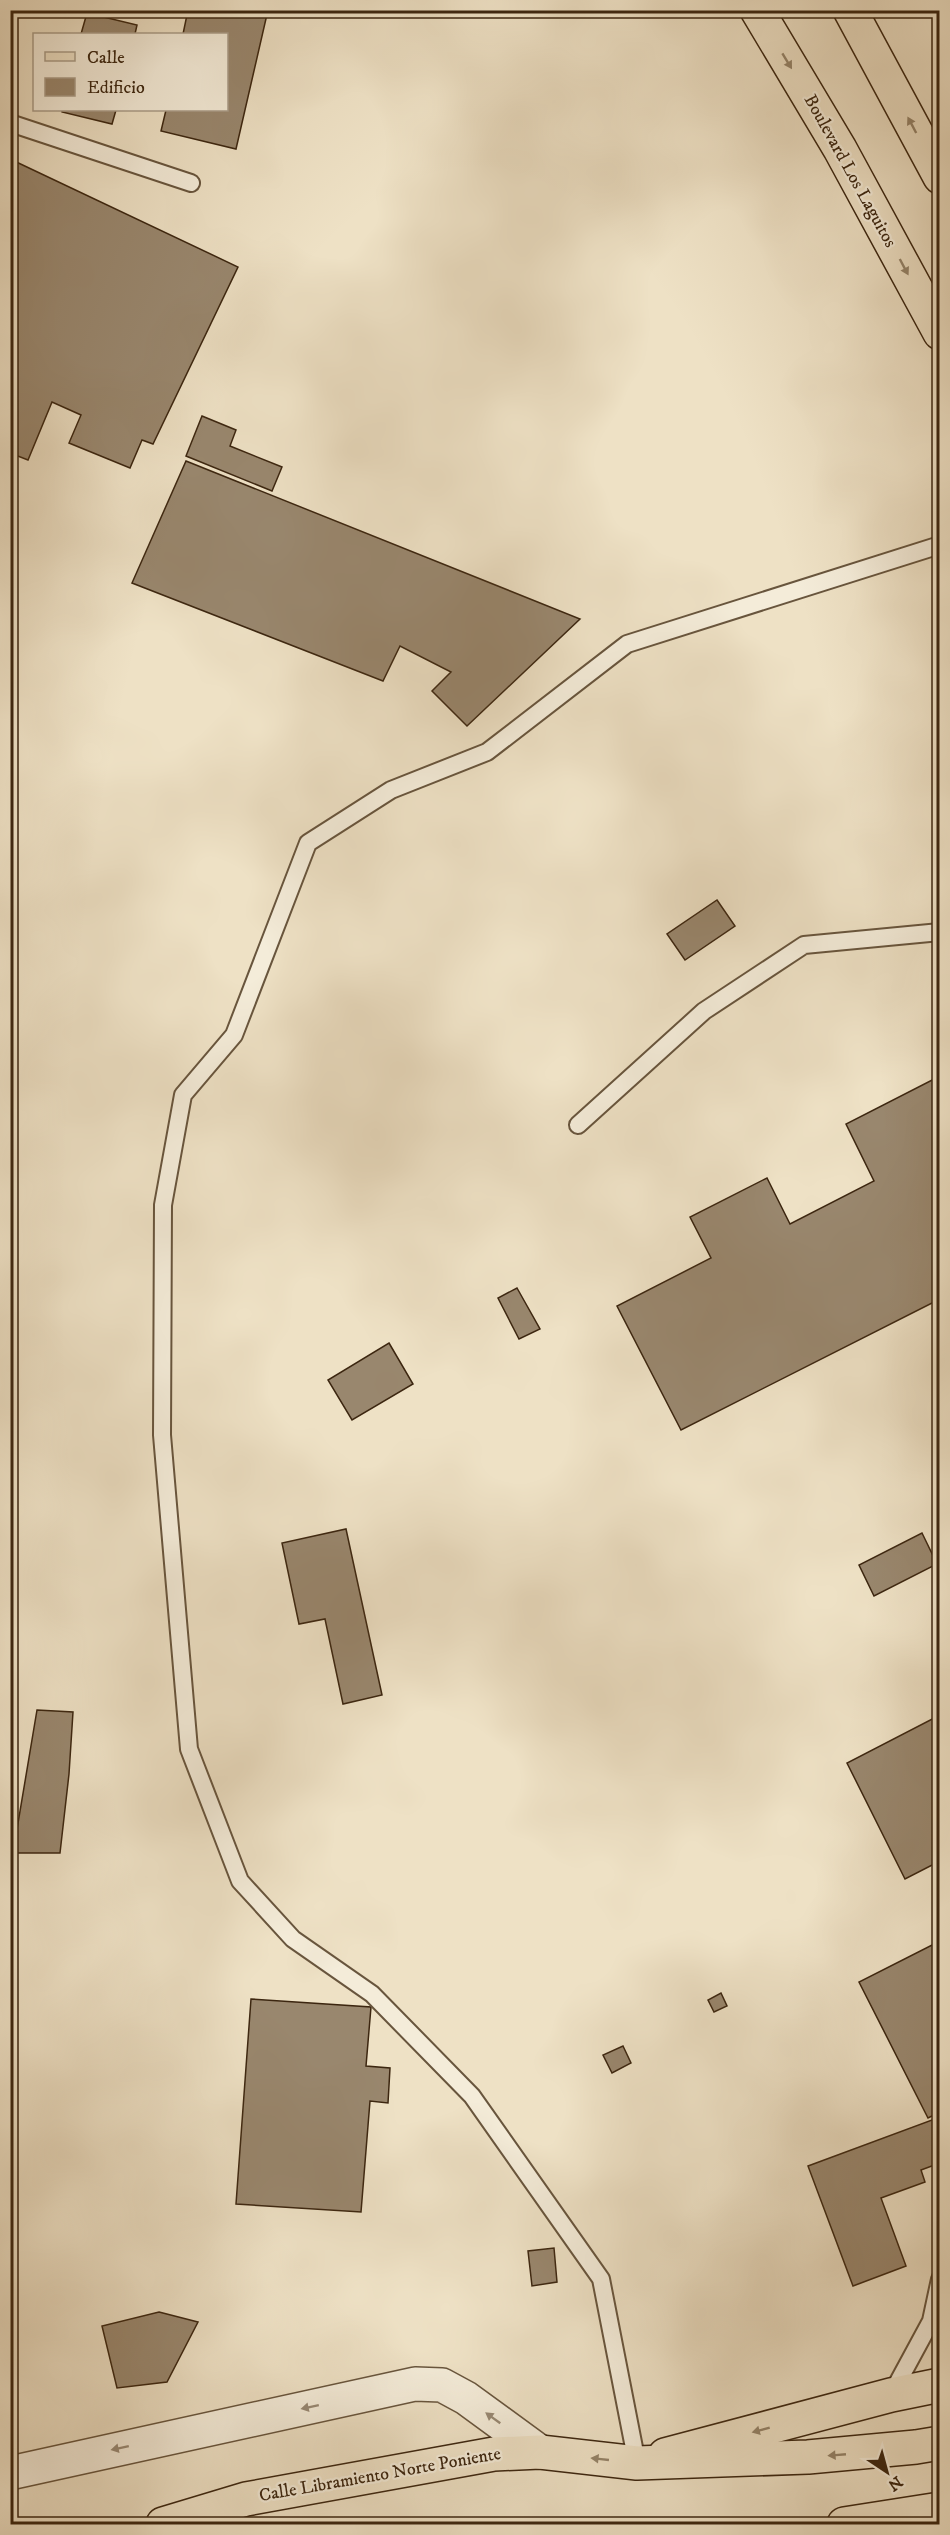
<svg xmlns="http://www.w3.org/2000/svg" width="950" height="2535" font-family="'IM FELL DW Pica',serif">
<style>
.building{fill:#99876e;stroke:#3c2610;stroke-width:1.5}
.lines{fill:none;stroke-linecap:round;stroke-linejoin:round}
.service-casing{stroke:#68553d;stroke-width:20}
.tertiary-casing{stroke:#68553d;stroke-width:36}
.primary-casing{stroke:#3c2610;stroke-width:36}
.trunk-casing{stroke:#3c2610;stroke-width:36}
.service{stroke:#f4ecd9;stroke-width:16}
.tertiary{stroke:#f4ecd9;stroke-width:33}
.primary{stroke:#eee1c5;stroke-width:33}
.trunk{stroke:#eee1c5;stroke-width:33}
.oneway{fill:#95846a}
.oneway2{fill:#988974}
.labels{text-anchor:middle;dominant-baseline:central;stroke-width:4.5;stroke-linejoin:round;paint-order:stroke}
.street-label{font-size:18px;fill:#3c2610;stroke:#f4ecd9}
</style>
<rect width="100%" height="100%" fill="#eee1c5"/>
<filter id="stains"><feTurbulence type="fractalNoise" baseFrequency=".00333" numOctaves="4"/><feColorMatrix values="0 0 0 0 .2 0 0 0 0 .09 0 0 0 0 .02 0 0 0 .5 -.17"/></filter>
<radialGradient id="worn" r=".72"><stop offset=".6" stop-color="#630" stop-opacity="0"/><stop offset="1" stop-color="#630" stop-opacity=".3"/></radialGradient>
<g class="building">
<path d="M188,10h80l-32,139 -75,-18 5,-21h60v-76h-43z"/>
<path d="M87,13l50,12 -2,9h-54z"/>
<path d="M62,110h54l-4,14 -50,-12z"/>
<path d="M10,159l228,108 -85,177 -11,-4 -12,28 -61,-25 12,-28 -29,-13 -24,58 -18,-7z"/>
<path d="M202,416l34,14 -6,16 52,21 -10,24 -86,-35z"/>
<path d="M186,461l394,158 -113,107 -35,-35 19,-19 -51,-26 -17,35 -251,-98z"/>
<path d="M717,900l18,26 -50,34 -18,-26z"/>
<path d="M940,1076v223l-259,131 -64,-124 94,-48 -21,-41 77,-39 23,46 84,-43 -28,-57z"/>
<path d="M517,1288l23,41 -21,10 -21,-41z"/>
<path d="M389,1343l24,41 -61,36 -24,-40z"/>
<path d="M346,1529l36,166 -39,9 -18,-85 -26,5 -17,-81z"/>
<path d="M922,1533l15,31 -63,32 -15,-31z"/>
<path d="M37,1710l36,2 -4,62 -9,79h-47z"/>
<path d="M940,1715v146l-35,18 -58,-116z"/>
<path d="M940,1941v171l-12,6 -69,-136z"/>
<path d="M721,1993l6,13 -13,6 -6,-12z"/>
<path d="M251,1999l120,8 -5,59 24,2 -2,35 -18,-2 -9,111 -125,-8z"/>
<path d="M623,2046l8,17 -19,10 -9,-18z"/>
<path d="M940,2117v46l-19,7 4,12 -44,16 25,68 -53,20 -45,-120z"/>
<path d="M554,2248l3,34 -25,4 -4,-35z"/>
<path d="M159,2312l39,10 -31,60 -50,6 -15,-62z"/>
</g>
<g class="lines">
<defs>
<g id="service">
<path d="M10,123l181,60"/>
<path d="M578,1125l126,-114 100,-66 136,-13"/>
<path d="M891,2395l40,-74 9,-42"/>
<path d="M637,2463l-36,-184 -129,-183 -100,-102 -79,-55 -53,-58 -51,-132 -27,-314 1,-230 20,-110 51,-60 74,-192 83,-53 96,-38 140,-108 313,-99"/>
</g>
<path id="tertiary" d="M10,2473l405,-89 27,1 24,13 74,54"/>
<g id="primary">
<path d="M757,10l83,139 100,184"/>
<path d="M850,10l90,167"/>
<path d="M665,2455l226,-60 49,-10"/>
</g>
<g id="trunk">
<path d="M163,2524l83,-25 248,-45 46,-2 97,11 171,-6 108,-10 24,-4"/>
<path d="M844,2524l96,-15"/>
</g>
</defs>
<use href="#service" class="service-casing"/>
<use href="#tertiary" class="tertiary-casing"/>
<use href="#primary" class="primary-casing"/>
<use href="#trunk" class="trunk-casing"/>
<use href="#service" class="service"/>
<use href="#tertiary" class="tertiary"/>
<use href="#primary" class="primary"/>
<use href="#trunk" class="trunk"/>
</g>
<defs><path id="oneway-solid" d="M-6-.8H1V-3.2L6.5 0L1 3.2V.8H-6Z" transform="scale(1.5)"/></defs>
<g class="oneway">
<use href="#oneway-solid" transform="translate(787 61) rotate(59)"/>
<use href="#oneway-solid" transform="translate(912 125) rotate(-118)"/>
<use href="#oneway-solid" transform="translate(904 267) rotate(62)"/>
<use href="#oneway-solid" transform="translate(761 2430) rotate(165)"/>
<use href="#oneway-solid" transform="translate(837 2455) rotate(175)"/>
<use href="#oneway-solid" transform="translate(600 2459) rotate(-174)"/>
</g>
<g class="oneway2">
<use href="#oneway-solid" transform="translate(310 2407) rotate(168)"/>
<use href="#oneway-solid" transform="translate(493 2418) rotate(-144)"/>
<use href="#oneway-solid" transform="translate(120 2448) rotate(168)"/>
</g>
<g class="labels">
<g class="street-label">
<text transform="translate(850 171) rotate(61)">Boulevard Los Laguitos</text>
<text transform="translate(380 2475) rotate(-10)">Calle Libramiento Norte Poniente</text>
</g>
</g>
<rect width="950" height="2535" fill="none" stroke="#eee1c5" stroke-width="36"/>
<rect x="12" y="12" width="926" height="2511" fill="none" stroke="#3c2610" stroke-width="3"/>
<rect x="18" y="18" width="914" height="2499" fill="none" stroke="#3c2610" stroke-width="1.5"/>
<rect x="33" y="33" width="195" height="78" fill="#f4ecd9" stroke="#aa9d89" stroke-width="1.5"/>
<rect x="45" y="52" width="30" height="9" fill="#eee1c5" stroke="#aa9d89" stroke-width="1.5"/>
<text x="87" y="63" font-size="18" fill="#3c2610">Calle</text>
<rect x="45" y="78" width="30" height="18" fill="#99876e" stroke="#aa9d89" stroke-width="1.5"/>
<text x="87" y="93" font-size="18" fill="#3c2610">Edificio</text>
<g transform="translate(887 2472) rotate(144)" stroke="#f4ecd9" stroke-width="4.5" paint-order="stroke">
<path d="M0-4.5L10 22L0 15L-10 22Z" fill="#3c2610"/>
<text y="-9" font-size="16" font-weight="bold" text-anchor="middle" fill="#3c2610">N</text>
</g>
<rect width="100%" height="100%" filter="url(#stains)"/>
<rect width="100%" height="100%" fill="url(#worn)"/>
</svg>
